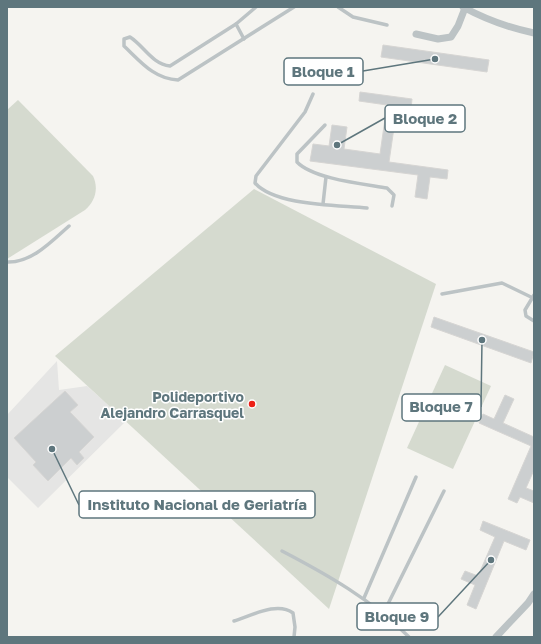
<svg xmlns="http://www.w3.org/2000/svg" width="541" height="644" font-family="'Golos Text',sans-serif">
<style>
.built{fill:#e5e5e4}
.green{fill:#d5dacf}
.building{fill:#cccfd0;stroke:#d6d5d3}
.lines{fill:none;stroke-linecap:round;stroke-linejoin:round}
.lane{stroke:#bcc3c5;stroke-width:3.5}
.street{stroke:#bcc3c5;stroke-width:7}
.poi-dot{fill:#ed2017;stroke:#fff;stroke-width:1.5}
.labels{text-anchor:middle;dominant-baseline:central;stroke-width:3;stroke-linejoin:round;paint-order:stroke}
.poi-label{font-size:14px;font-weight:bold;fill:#5e767d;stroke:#fff;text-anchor:end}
.leader{fill:none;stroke:#5e767d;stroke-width:1.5}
.callout-dot{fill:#5e767d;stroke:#fff;stroke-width:1.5}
.callout{fill:#fff;stroke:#5e767d;stroke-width:1.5}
.callout-label{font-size:15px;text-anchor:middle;font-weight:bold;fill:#5e767d}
</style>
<rect width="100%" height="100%" fill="#f5f4f0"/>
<path class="built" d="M57,361l2,29 28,-4 39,35 -88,87 -31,-31v-62z"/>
<g class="green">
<path d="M18,100l75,76c6,13 2,25 -8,34l-78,49v-149z"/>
<path d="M254,189l182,95 -107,325 -274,-253z"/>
<path d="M445,365l46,21 -38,83 -46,-21z"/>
</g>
<g class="building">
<path d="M383,45l106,15 -2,12 -106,-15z"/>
<path d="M360,92l52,7 -1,10 -14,-2 -8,55 59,8 -1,9 -17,-2 -3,22 -12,-2 3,-22 -108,-14 3,-17 16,2 3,-21 15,2 -3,22 36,5 7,-49 -28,-4z"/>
<path d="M434,317l100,35 -3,11 -100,-36z"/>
<path d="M65,391l13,14 -8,7 24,25 -15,15 5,6 -7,7 -6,-7 -23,23 -15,-16 3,-3 -22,-24z"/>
<path d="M505,395l9,4 -11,24 31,14v33l-8,18 8,3v12l-14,-6 -3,6 -9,-4 23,-53 -52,-23 4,-9 11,5z"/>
<path d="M483,521l47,19 -4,10 -22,-9 -28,68 -9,-4 8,-20 -14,-6 4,-8 13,5 17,-39 -15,-7z"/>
</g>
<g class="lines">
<g class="lane">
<path d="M256,7l-20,17 -66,42c-18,-2 -26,-20 -40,-29l-6,2v7c16,15 30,33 54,34l116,-73"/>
<path d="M338,7l15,10 34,8"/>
<path d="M236,24l8,15"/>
<path d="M313,94l-8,18 -49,64 -1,7c20,23 83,22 112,25"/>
<path d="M325,125l-28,29v8c16,17 67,22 90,26l7,7 -2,11"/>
<path d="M323,204l3,-27"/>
<path d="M7,262c25,1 45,-21 62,-36"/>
<path d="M442,294l60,-11 29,14"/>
<path d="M534,295l-9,15 1,6 8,5"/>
<path d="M282,551c46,24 90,49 127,86"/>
<path d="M364,598l52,-121"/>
<path d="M383,614l61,-123"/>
<path d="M234,621c17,-5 43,-20 59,-8l2,14 -1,10"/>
</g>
<g class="street">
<path d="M463,7c22,12 47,21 71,26"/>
<path d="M416,34l22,5 13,-2 7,-11 7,-18"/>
<path d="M496,637l32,-34 6,-9"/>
</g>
</g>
<circle class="poi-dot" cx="252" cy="404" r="4"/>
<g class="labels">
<g class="poi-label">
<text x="244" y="396">Polideportivo<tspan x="244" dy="16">Alejandro Carrasquel</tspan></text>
</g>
</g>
<path class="leader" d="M435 59L363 71M337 145L385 118M482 340L481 407M52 449L79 505M491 560L438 617"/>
<g class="callout-dot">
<circle cx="435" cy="59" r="4"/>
<circle cx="337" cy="145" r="4"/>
<circle cx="482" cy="340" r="4"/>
<circle cx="52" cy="449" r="4"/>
<circle cx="491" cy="560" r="4"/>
</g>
<g class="callout">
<rect x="284" y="58" width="79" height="27" rx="4"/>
<rect x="385" y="105" width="80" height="27" rx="4"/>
<rect x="402" y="394" width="79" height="27" rx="4"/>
<rect x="79" y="491" width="236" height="27" rx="4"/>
<rect x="357" y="603" width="81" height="27" rx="4"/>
</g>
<g class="callout-label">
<text x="323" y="77">Bloque 1</text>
<text x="425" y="124">Bloque 2</text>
<text x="441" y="412">Bloque 7</text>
<text x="197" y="510">Instituto Nacional de Geriatría</text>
<text x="397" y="622">Bloque 9</text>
</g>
<rect width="541" height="644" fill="none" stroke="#5e767d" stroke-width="16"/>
</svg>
